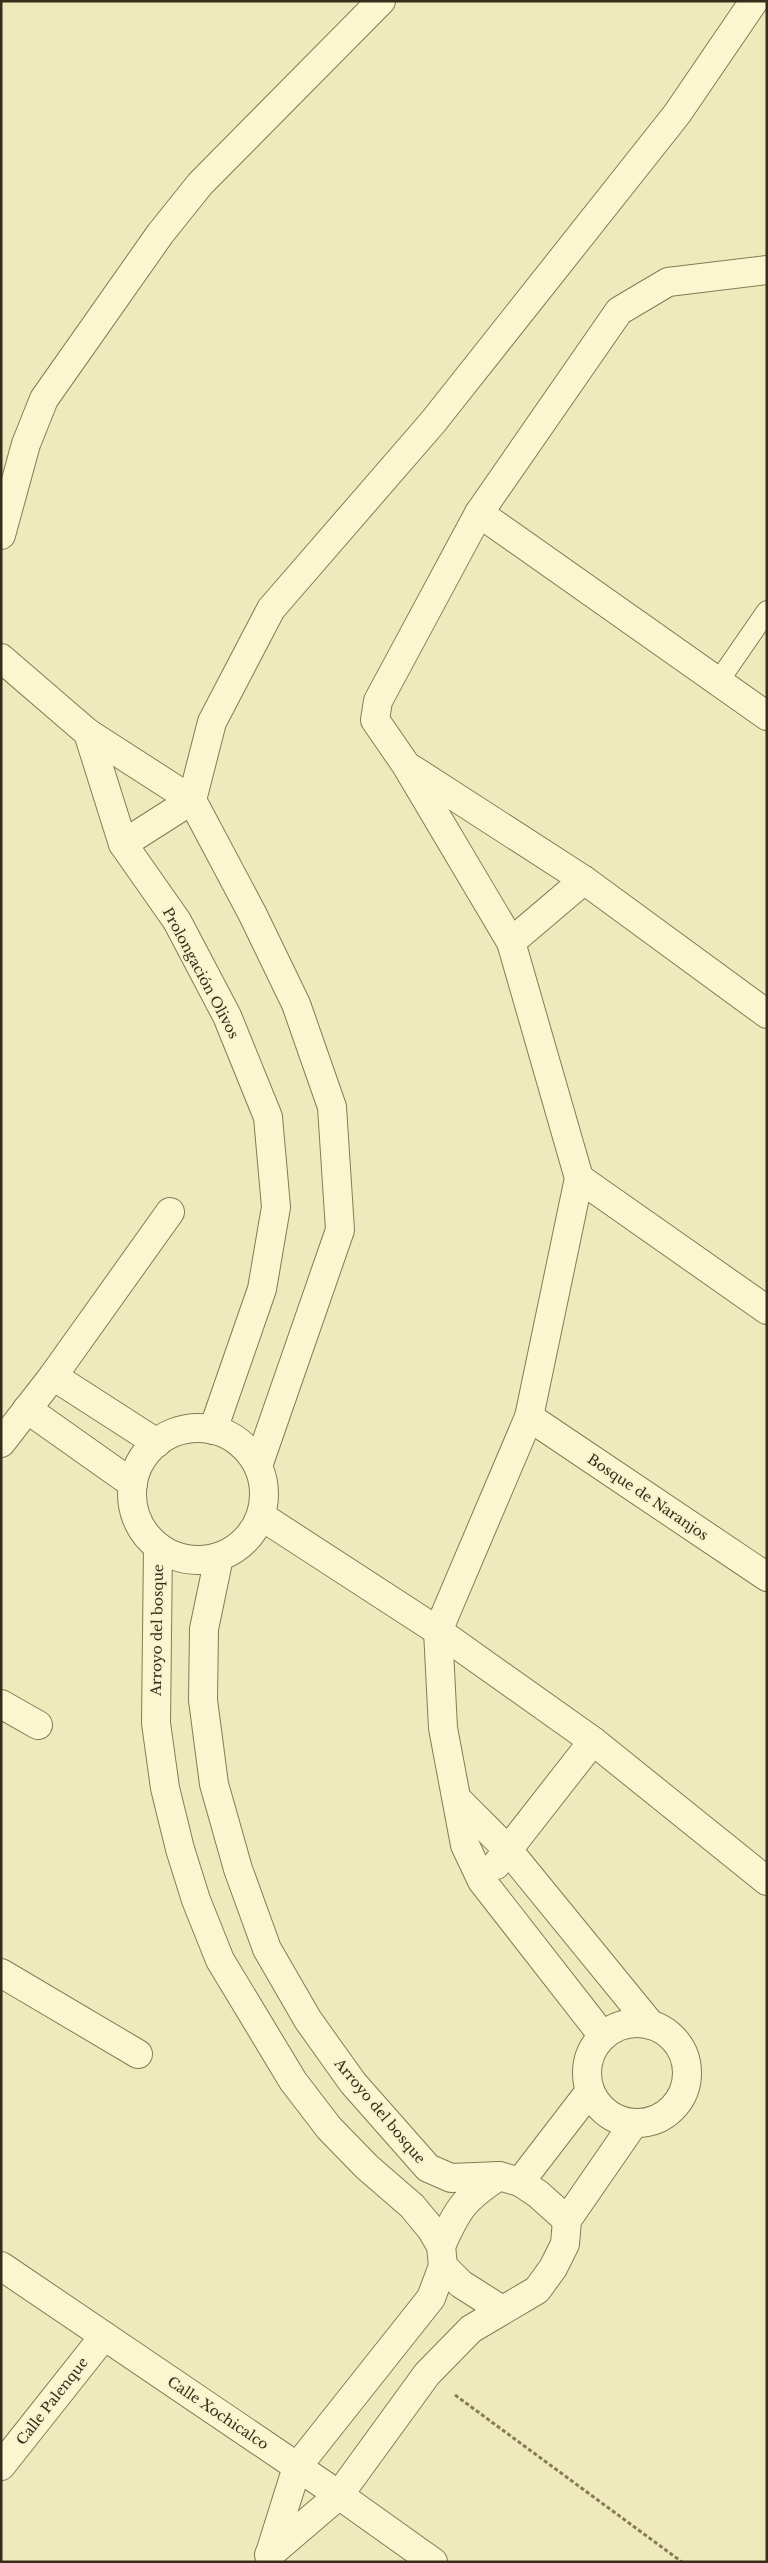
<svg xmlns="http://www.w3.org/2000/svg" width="768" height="2563" font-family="'Libre Baskerville',serif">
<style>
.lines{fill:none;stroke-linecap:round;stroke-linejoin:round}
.service-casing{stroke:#877a55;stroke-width:22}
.minor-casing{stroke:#877a55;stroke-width:30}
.path{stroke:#877a55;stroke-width:3;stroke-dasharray:4 2.5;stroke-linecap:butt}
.service{stroke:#faf6cf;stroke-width:20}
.minor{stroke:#faf6cf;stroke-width:28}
.labels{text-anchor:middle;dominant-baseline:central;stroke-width:4;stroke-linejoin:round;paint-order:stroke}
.street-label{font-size:14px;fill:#362d1b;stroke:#f7f3cc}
</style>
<rect width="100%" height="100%" fill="#efeabc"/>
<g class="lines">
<defs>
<path id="service" d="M718,682l49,-71"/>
<g id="minor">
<path d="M479,513l288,203"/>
<path d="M1,535l25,-91 18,-45 116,-165 40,-50 181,-183"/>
<path d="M1,658l87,75 104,67 61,115 43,89 36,103 8,123 -82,236"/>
<path d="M88,733l35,111 54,77 50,95 41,101 8,90 -14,82 -49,141"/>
<path d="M412,769l172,111 183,134"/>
<path d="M123,844l69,-44 20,-78 59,-113 162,-187 244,-308 77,-113"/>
<path d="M511,942l73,-62"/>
<path d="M579,1178l188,132"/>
<path d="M53,1376l104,67"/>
<path d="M27,1409l106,75"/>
<path d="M529,1417l238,160"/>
<circle cx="198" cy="1494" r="66"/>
<path d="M1,1443l52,-67 117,-164"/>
<path d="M261,1516l177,115 155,110 174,140"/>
<path d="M158,1547l-2,176 9,65 15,61 16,51 24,60 73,121 36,47 38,39 45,39 19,23 10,17 2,20 -12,32 -134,169 -27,86"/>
<path d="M219,1557l-15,72 -1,71 11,84 24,85 29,80 41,71 45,63 75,85 23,10 48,-2 21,6 18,12 29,26"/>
<path d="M1,1704l37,21"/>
<path d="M458,1800l51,51 142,174"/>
<path d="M496,1865l97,-124"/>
<path d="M1,1973l137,81"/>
<circle cx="637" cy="2073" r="50"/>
<path d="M603,2036l-121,-155 -17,-36 -22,-117 -5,-97 91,-214 50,-239 -68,-236 -105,-177 -31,-45 3,-19 101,-188 140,-202 49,-29 99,-12"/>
<path d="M520,2182l70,-91"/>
<path d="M441,2246c17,-38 23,-47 58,-70"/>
<path d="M1,2266l338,229 94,67"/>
<path d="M443,2266l18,18 41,26"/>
<path d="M1,2466l103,-130"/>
<path d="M269,2555l70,-60 88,-121 44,-45 66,-39 16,-22 12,-24 2,-24 67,-97"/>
</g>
</defs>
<use href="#service" class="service-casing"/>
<use href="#minor" class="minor-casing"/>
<path class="path" d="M455,2395l227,167"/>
<use href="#service" class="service"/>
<use href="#minor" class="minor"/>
</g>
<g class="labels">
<g class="street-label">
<text transform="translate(201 973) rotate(62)">Prolongación Olivos</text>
<text transform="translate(648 1497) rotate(34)">Bosque de Naranjos</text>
<text transform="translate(157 1630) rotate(-89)">Arroyo del bosque</text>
<text transform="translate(380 2111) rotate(50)">Arroyo del bosque</text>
<text transform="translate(52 2401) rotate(-52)">Calle Palenque</text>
<text transform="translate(218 2413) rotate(34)">Calle Xochicalco</text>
</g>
</g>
<rect width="768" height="2563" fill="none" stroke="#362d1b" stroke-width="5"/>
</svg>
